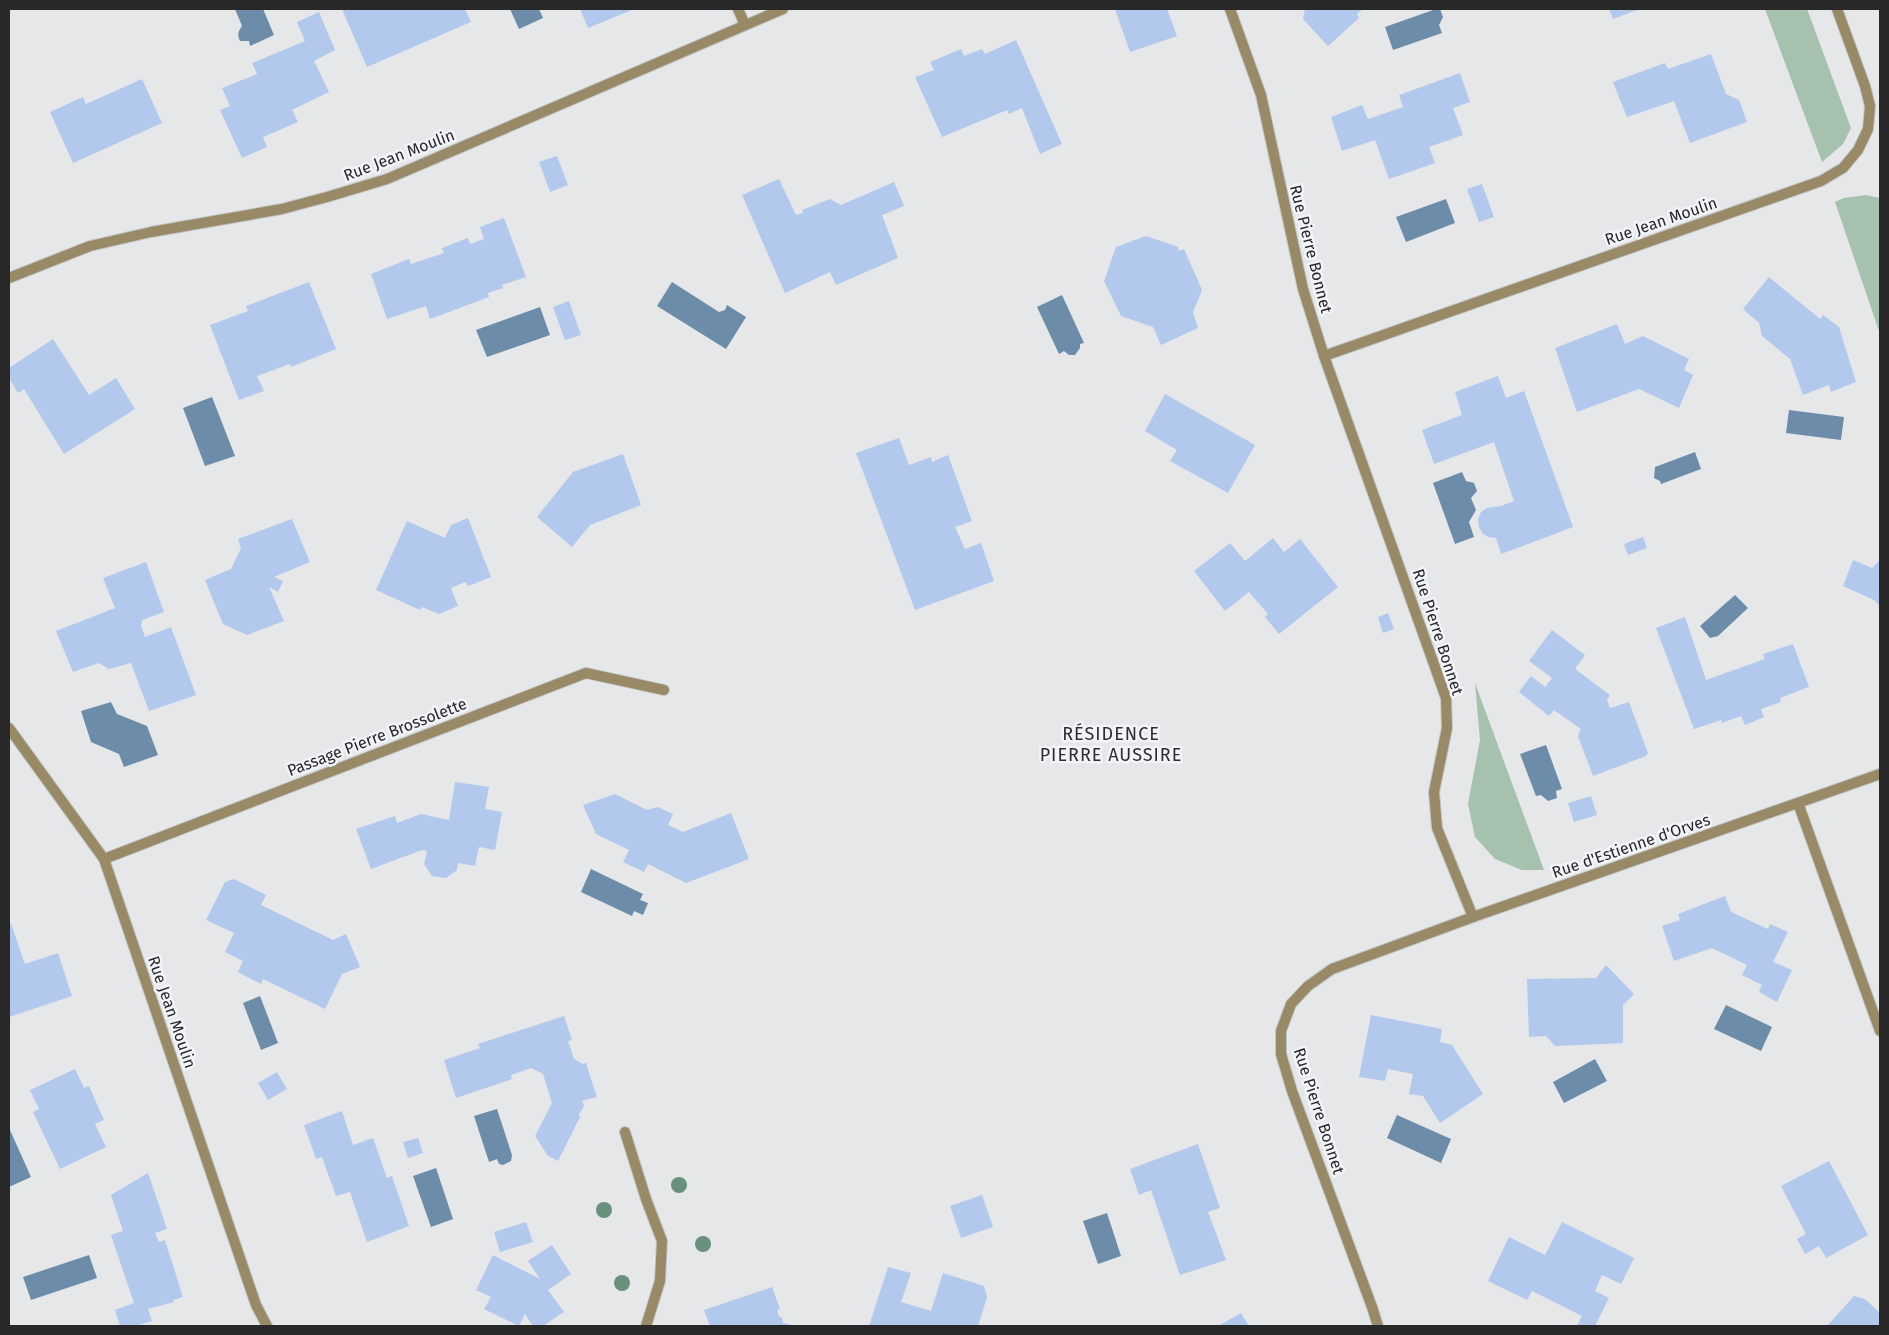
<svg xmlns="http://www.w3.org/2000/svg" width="1889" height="1335" font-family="'Fira Sans',sans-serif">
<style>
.green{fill:#a6c1ad}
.water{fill:#6d8ca9}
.building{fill:#b3c8ed}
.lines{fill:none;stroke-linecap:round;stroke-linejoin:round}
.minor-casing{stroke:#c3c5c6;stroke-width:12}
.minor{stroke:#988a67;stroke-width:10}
.tree{fill:#698f7d}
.labels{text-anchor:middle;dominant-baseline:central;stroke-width:5;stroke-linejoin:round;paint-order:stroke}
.street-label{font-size:16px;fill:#282829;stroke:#f2f4f7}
.neighbourhood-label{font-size:18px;letter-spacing:1px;fill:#2d2e30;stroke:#f2f4f7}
</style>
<rect width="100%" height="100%" fill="#e5e7e9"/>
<g class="green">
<path d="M1765,9h42l44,119 -8,16 -21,18z"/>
<path d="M1866,195l14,3v136l-45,-132 9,-4z"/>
<path d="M1475,683l69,187h-22l-27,-11 -20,-22 -7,-33 12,-64z"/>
</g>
<g class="water">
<path d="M235,9h28l11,26 -24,11 -1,-5h-9c-3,-7 -2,-9 2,-15z"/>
<path d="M510,9h29l4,9 -24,11z"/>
<path d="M1436,9h4l3,8 -4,8 3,8 -49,17 -8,-23z"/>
<path d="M1446,199l9,24 -49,19 -10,-25z"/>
<path d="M672,282l47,30 6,-2 2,-5 19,12 -20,32 -69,-43z"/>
<path d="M1062,295l22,48 -4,1v4l-5,7h-6l-5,-4 -5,3 -22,-47z"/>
<path d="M540,307l10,28 -63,22 -11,-27z"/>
<path d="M212,397l23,59 -30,10 -22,-58z"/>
<path d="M1789,410l55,7 -3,23 -55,-7z"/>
<path d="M1695,452l6,17 -40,15 -1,-3 -6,-3 1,-11z"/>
<path d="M1462,472l4,9 8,2 3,8 -6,7 5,12 -7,12 5,15 -19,7 -22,-61z"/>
<path d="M1735,595l13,13 -30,28 -8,2 -10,-12z"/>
<path d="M111,702l6,12 30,12 11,29 -34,12 -5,-13 -28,-12 -10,-31z"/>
<path d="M1546,745l16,44 -6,2 1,7 -9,3 -7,-6 -5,1 -16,-42z"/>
<path d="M591,869l52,25 -3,6 8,3 -5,12 -9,-4 -2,5 -51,-24z"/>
<path d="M260,996l18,47 -17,7 -18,-47z"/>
<path d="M1726,1005l46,22 -11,24 -47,-22z"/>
<path d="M1595,1059l12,22 -43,22 -11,-21z"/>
<path d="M497,1109l15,46 -1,6 -8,4 -4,-1 -2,-5 -8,3 -15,-46z"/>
<path d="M1397,1115l54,24 -10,24 -54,-25z"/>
<path d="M10,1130l21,47 -22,10v-56z"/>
<path d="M436,1168l17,51 -22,8 -18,-51z"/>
<path d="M1107,1213l14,43 -23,8 -15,-43z"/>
<path d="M89,1255l8,23 -66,22 -8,-23z"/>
</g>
<g class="building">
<path d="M342,9h123l6,13 -104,45z"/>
<path d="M580,9h54l-46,19z"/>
<path d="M1115,9h52l10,27 -47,16z"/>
<path d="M1305,9h58l-6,5 2,4 -31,28 -25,-27z"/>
<path d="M1609,9h31l-27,10z"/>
<path d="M319,12l16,38 -21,11 15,31 -37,18 6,12 -35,15 4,10 -25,11 -22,-48 10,-4 -8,-18 35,-14 -5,-11 53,-22 -8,-19z"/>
<path d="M1016,40l46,104 -22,10 -18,-46 -13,6 -2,-4 -65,27 -27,-60 19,-7 -4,-8 31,-13 3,7 18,-7 3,5z"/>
<path d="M1711,54l15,40 13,6 8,22 -57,21 -16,-42 -47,16 -14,-35 52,-19 3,6z"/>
<path d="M1460,73l10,29 -17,6 10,27 -34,12 6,16 -46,16 -14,-39 -33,11 -11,-34 31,-12 6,14 35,-12 -4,-12z"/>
<path d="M142,79l20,44 -89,40 -23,-51 33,-15 3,7z"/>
<path d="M557,156l11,29 -18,7 -11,-30z"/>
<path d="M779,179l17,36 7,-2 -1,-3 28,-11 11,6 53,-23 10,24 -22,9 16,43 -62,27 -6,-13 -45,21 -43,-98z"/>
<path d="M1482,184l12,33 -15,5 -12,-33z"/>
<path d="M504,218l22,59 -24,8 1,3 -15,5 1,4 -59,22 -4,-13 -39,13 -16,-45 38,-15 2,5 33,-11 -2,-5 26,-10 2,6 14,-5 -4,-12z"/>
<path d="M1146,236l32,11 1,4 5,-2 18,41 -9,22 5,16 -37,17 -8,-18 -32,-11 -17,-35 12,-34z"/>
<path d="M1769,277l51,42 3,-4 16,12 17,55 -25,10 -2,-7 -26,10 -13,-36 -28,-23 -3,-13 -16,-14z"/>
<path d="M309,282l27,67 -45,18 -1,-3 -33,12 7,15 -25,9 -29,-75 38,-14 -2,-5z"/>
<path d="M569,301l12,34 -16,5 -12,-33z"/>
<path d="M1617,324l8,20 18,-8 46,23 -5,11 9,5 -14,33 -40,-19 -62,23 -22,-64z"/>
<path d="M53,339l36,56 27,-17 19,31 -71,45 -40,-65 -6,4 -9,-15v-10z"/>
<path d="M1498,376l8,22 18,-7 49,136 -72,27 -5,-16 -8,-1 -5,-3 -4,-7 -1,-8 3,-7 6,-4 14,-2 13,-5 -20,-59 -60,22 -12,-34 40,-15 -7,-23z"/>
<path d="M1165,394l90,51 -27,48 -58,-32 7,-11 -32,-19z"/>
<path d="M899,438l10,27 22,-8 1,5 16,-7 24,66 -17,6 10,22 16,-6 13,38 -79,29 -59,-157z"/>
<path d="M623,454l18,51 -51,20 -18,22 -35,-30 36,-45z"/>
<path d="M468,518l23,59 -23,9 -3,-4 -14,6 7,18 -19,8 -17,-7 -2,3 -44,-20 31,-69 38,17 6,-13z"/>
<path d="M292,519l18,43 -36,15 9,4 -5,11 -9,-5 15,34 -37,14 -24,-11 -18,-44 26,-11 10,-21 -3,-9z"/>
<path d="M1643,537l4,11 -19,7 -4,-11z"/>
<path d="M1273,538l11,14 16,-13 38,48 -59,47 -14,-17 3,-3 -19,-22 -24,19 -31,-40 36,-28 15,18z"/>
<path d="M1853,560l19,8 8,-8v46l-6,-6 -31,-14z"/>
<path d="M146,562l18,50 -22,8 -1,6 4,11 26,-10 25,68 -47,16 -18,-48 -22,6 -10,-6 -26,9 -17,-41 59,-23 -12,-30z"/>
<path d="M1388,613l6,16 -11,4 -5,-16z"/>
<path d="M1685,617l21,63 59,-21 -2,-5 30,-10 16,43 -29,11 1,4 -20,7 3,8 -19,8 -4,-9 -19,7 -1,-3 -27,9 -38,-101z"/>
<path d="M1552,630l33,25 -10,14 35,26 -3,5 3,8 19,-6 19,51 -2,3 -53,20 -15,-40 3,-7 -27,-19 -5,6 -30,-24 12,-16 14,11 7,-9 -23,-17z"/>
<path d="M455,782l34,5 -4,22 17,3 -7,38 -16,-3 -4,19 -17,-3 -1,7 -11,8 -14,-2 -8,-12 3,-13 -5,-1 -51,19 -15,-40 39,-13 2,7 24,-9 28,6z"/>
<path d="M615,794l32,16 11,-3 15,7 -5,11 15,7 48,-19 18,46 -63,24 -38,-19 -4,8 -21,-10 6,-12 -33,-16 -13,-29z"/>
<path d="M1591,796l6,19 -23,7 -6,-19z"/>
<path d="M234,879l32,16 -5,10 72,35 13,-6 14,33 -18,7 -17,35 -62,-30 -2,5 -23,-12 5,-11 -18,-9 9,-19 -28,-13 19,-38z"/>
<path d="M1725,896l6,16 37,17 2,-5 18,8 -15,30 19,8 -15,32 -18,-10 3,-7 -20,-10 5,-10 -35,-17 -38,13 -12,-35 18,-6 -2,-6z"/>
<path d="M9,924h2l14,40 33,-11 14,43 -63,21z"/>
<path d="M1606,965l28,29 -11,11v38l-68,3 -9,-10 -17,1 -2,-58 69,-1z"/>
<path d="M1371,1015l71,14 -2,13 12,3 31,49 -43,29 -17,-27 -14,-2 4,-20 -25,-5 -3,12 -26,-4z"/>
<path d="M564,1016l8,24 -4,1 6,18 9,5 3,-1 11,34 -15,4 2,5 -5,8 1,3 -22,44 -10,-5 -13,-20 17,-33 -9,-29 -12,-6 -20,7 1,4 -56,19 -12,-38 36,-12 -2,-4z"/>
<path d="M75,1069l9,19 5,-2 15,34 -9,4 11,23 -46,22 -27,-57 6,-3 -9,-19z"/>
<path d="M277,1072l10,17 -19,11 -10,-17z"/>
<path d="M342,1111l11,34 20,-7 14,40 5,-2 17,50 -42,16 -17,-50 -14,4 -14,-39 -6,2 -12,-34z"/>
<path d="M418,1138l5,15 -15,5 -5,-16z"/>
<path d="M1198,1144l22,64 -12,4 18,48 -46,15 -29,-85 -12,5 -9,-26z"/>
<path d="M1829,1161l39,74 -42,23 -7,-12 -14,8 -8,-15 9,-5 -25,-48z"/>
<path d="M148,1173l19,56 -12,4 4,9 6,-2 18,57 -10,3 1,2 -26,7 4,12 -16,5h-16l-5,-16 19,-7 -23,-68 12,-4 -12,-36z"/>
<path d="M982,1195l11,32 -32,11 -11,-32z"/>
<path d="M526,1222l7,20 -33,10 -6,-20z"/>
<path d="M1562,1222l72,36 -13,26 -19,-9 -7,16 14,7 -14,28h-18l5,-10 -50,-25 -5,9 -39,-19 21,-44 36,18z"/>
<path d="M552,1245l19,29 -23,16 16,22 -21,14h-10l-8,-12 -6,12 -35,-17 7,-12 -15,-7 17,-35 47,24 -12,-18z"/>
<path d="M888,1267l23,6 -10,29 30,9 12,-38 41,13 3,11 -9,29h-109z"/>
<path d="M772,1287l8,22 -3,1 2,6 3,2 1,5 13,3h-86l-6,-16z"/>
<path d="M1854,1296l11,3 15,14v13h-53z"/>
<path d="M1241,1313l8,13h-31z"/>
</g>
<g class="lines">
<defs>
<g id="minor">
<path d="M738,9l7,16"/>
<path d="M1230,9l31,86 42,194 21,67 122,342 1,30 -13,64 3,36 36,89"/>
<path d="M9,278l81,-32 61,-14 131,-23 45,-12 60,-18 396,-170"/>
<path d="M1324,356l497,-175 22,-13 15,-18 10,-21 2,-23 -5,-20 -28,-77"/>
<path d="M9,728l95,131 152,446 11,21"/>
<path d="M1798,803l82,228"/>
<path d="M104,859l482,-186 78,17"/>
<path d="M625,1132l21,67 16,42 -2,40 -14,45"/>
<path d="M1378,1326l-6,-19 -80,-216 -11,-37v-23l10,-27 17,-18 24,-17 141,-52 407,-143"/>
</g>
</defs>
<use href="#minor" class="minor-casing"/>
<use href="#minor" class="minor"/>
</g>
<g class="tree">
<circle cx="679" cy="1185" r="8"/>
<circle cx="604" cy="1210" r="8"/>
<circle cx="703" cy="1244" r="8"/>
<circle cx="622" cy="1283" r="8"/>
</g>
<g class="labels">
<g class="street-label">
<text transform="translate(399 155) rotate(-21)">Rue Jean Moulin</text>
<text transform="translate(1661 221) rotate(-19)">Rue Jean Moulin</text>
<text transform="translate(1311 249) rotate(76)">Rue Pierre Bonnet</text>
<text transform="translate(1438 632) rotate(72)">Rue Pierre Bonnet</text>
<text transform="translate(377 737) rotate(-21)">Passage Pierre Brossolette</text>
<text transform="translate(1631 846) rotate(-19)">Rue d'Estienne d'Orves</text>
<text transform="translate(172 1012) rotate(71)">Rue Jean Moulin</text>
<text transform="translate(1319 1111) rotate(72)">Rue Pierre Bonnet</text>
</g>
<g class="neighbourhood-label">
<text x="1111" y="734">RÉSIDENCE<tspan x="1111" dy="21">PIERRE AUSSIRE</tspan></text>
</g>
</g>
<rect width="1889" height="1335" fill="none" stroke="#282829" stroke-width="20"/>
</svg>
